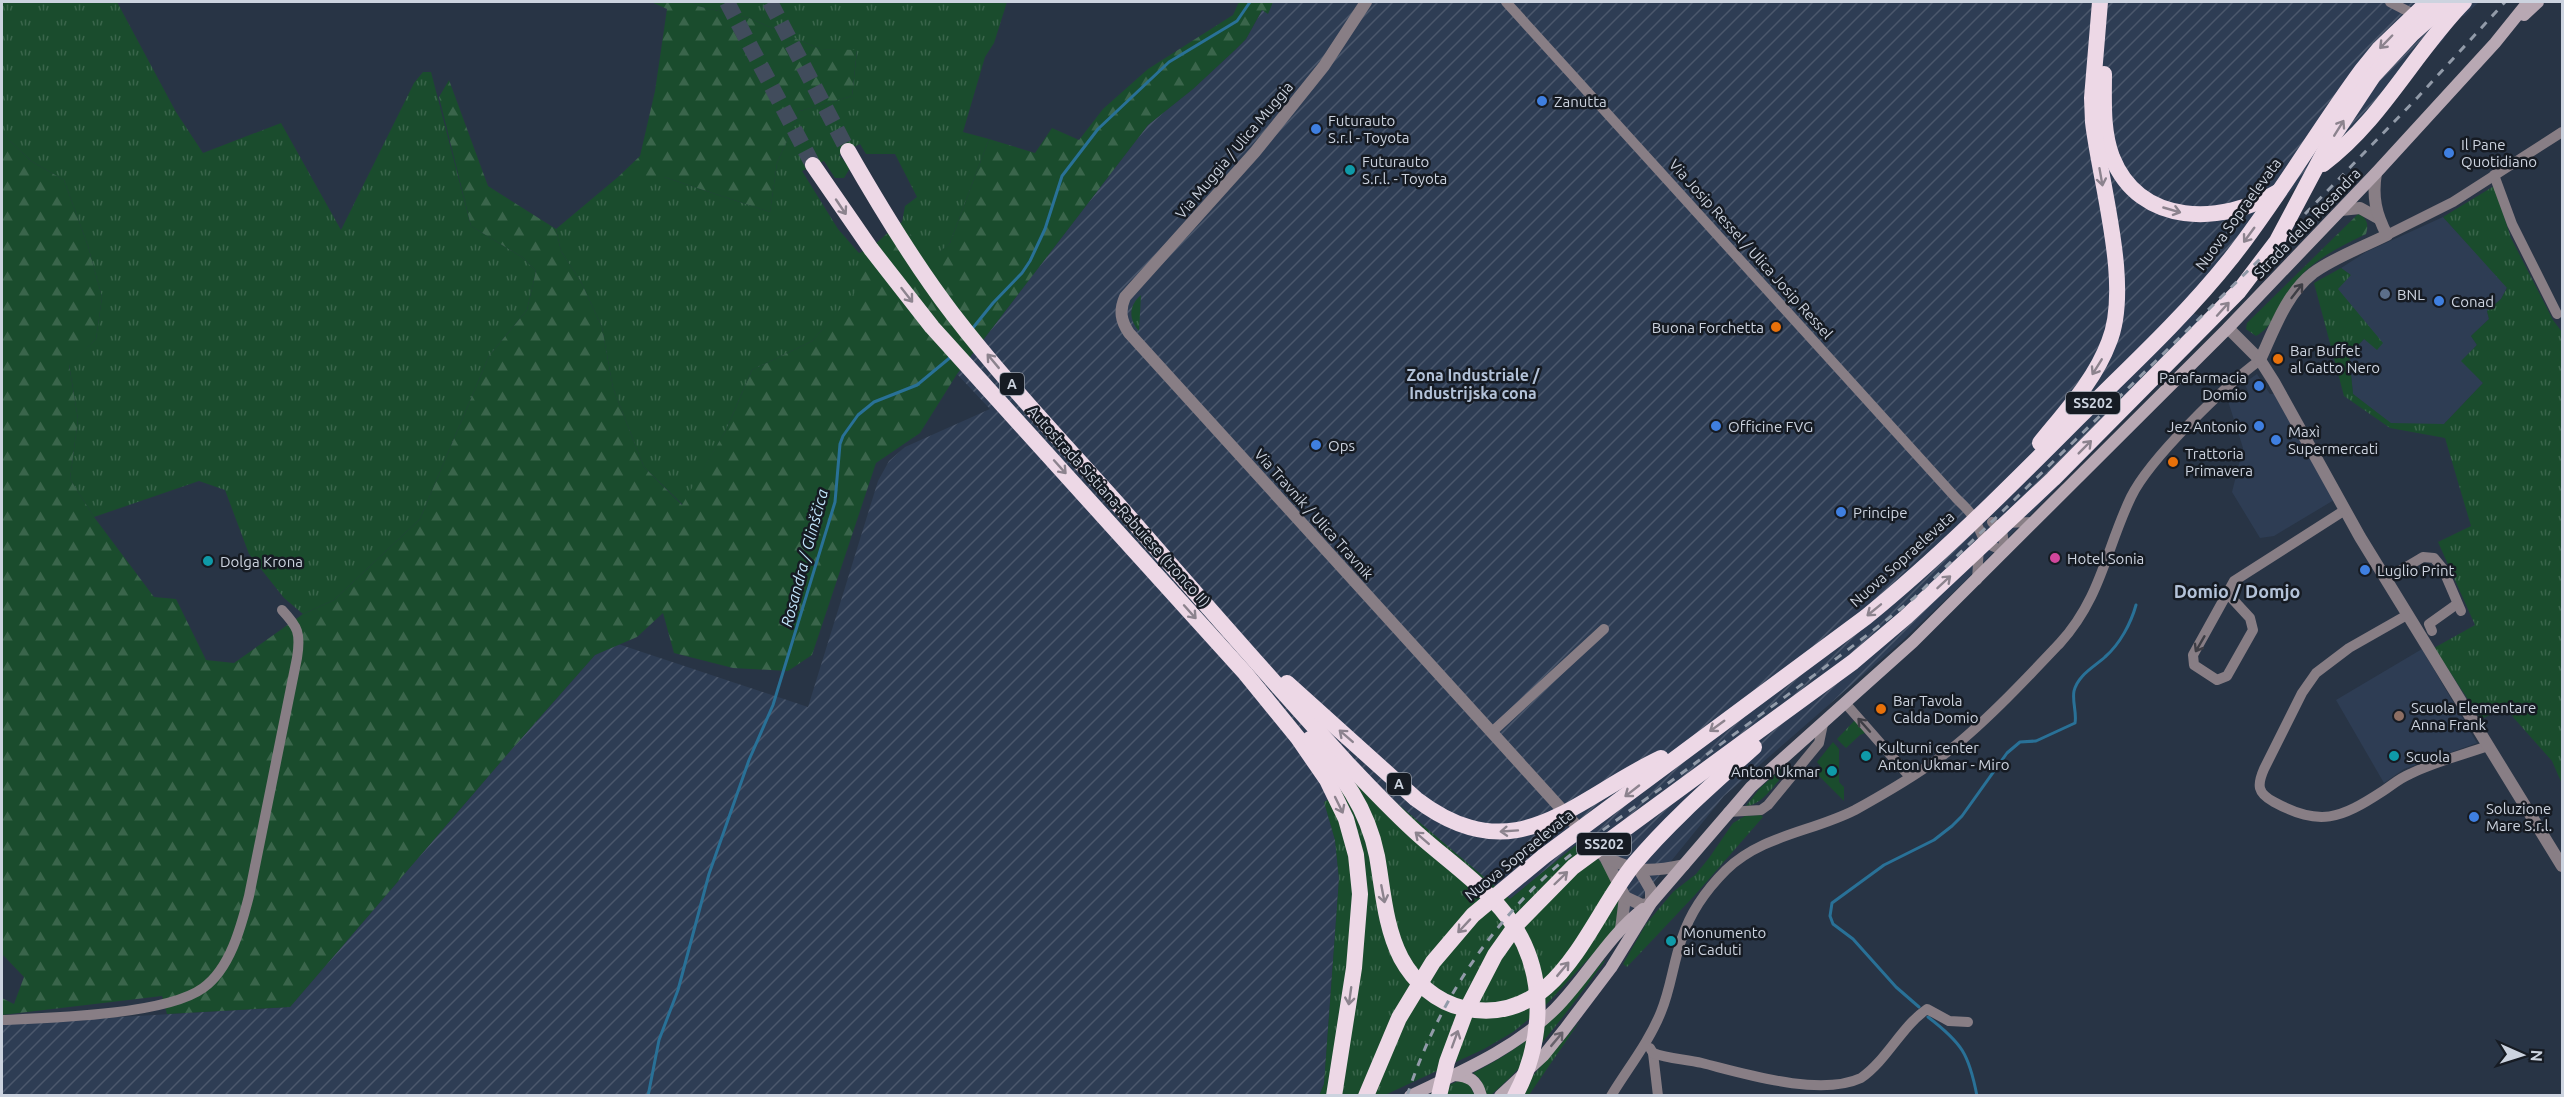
<svg xmlns="http://www.w3.org/2000/svg" width="2564" height="1097" font-family="Ubuntu,sans-serif">
<style>
.built{fill:#2e3d54}
.industrial{fill:url(#industrial-furrows)}
.grass{fill:url(#grass-tufts)}
.forest{fill:url(#forest-firs)}
.garden{fill:#1a4c2d}
.lines{fill:none;stroke-linecap:round;stroke-linejoin:round}
.stream{stroke:#297197;stroke-width:3}
.trunk-tunnel{stroke:#414c5c;stroke-width:16;stroke-dasharray:16 8;stroke-linecap:butt}
.minor{stroke:#887e85;stroke-width:10}
.tertiary{stroke:#887e85;stroke-width:12}
.secondary{stroke:#b8a8b3;stroke-width:12}
.trunk{stroke:#edd8e6;stroke-width:16}
.rail{stroke:#929ba9;stroke-width:3;stroke-dasharray:8 8;stroke-linecap:butt}
.oneway{stroke:#8c838e}
.oneway2{stroke:#3e3e45}
.oneway3{stroke:#67626b}
.shop-dot{fill:#3f7fe0;stroke:#161b23;stroke-width:2}
.culture-dot{fill:#0f9aa8;stroke:#161b23;stroke-width:2}
.service-dot{fill:#5c6f8a;stroke:#161b23;stroke-width:2}
.food-dot{fill:#e8710a;stroke:#161b23;stroke-width:2}
.hotel-dot{fill:#d1479c;stroke:#161b23;stroke-width:2}
.education-dot{fill:#8d6e63;stroke:#161b23;stroke-width:2}
.labels{text-anchor:middle;dominant-baseline:central;stroke-width:5;stroke-linejoin:round;paint-order:stroke}
.shield{fill:#161b23;stroke:#959ca7;stroke-width:1.5}
.shield-label{font-size:14px;font-weight:bold;fill:#ccd3df}
.poi-label{font-size:15px;fill:#ccd3df;stroke:#161b23;text-anchor:start}
.street-label{font-size:15px;fill:#ccd3df;stroke:#161b23}
.neighbourhood-label{font-size:16px;font-weight:bold;fill:#b3c2d8;stroke:#161b23}
.water-label{font-size:16px;font-style:italic;fill:#c2e6fd;stroke:#161b23}
.quarter-label{font-size:18px;font-weight:bold;fill:#b3c2d8;stroke:#161b23}
</style>
<defs>
<pattern id="industrial-furrows" width="10" height="10" patternUnits="userSpaceOnUse" patternTransform="scale(1.5)"><rect width="10" height="10" fill="#2e3d54"/><path d="M-1 1l2-2M0 10L10 0M9 11l2-2" fill="none" stroke="#4b586c"/></pattern>
<pattern id="grass-tufts" width="24" height="20" patternUnits="userSpaceOnUse" patternTransform="scale(1.5)"><rect width="24" height="20" fill="#1a4c2d"/><path d="M3 7l-1-3M5 7V3M7 7l1-3M15 17l-1-3M17 17v-4M19 17l1-3" fill="none" stroke="#3a654b"/></pattern>
<pattern id="forest-firs" width="22" height="20" patternUnits="userSpaceOnUse" patternTransform="scale(1.5)"><rect width="22" height="20" fill="#1a4c2d"/><path d="M5 1l3.5 6h-7zM16 11l3.5 6h-7z" fill="#3a654b"/></pattern>
</defs>
<rect width="100%" height="100%" fill="#283445"/>
<g class="built">
<path d="M2443,217l64,70 -6,12 -14,12 2,8 -18,17 6,9 -15,16 21,22 -39,41h-53l-38,-30 -4,-39 15,-16 -27,-50 13,-14 -9,-7 25,-16z"/>
<path d="M2257,374l13,20h5l59,106 -60,36 -14,2 -28,-46 11,-44 -15,-47 4,-5 2,4 14,-9 -4,-8z"/>
<path d="M2422,649l55,94 -73,26 -20,14 -48,-83z"/>
</g>
<path class="industrial" d="M1273,2h1206l-15,14 -5,-1 -16,25 -166,166 -95,102 36,16 -254,258 -62,59 -178,155 -109,134 -34,-89 -71,58 -13,-10 -173,-88 11,39 4,39 -15,205 -5,11 -1317,1v-72l288,-17 215,-250 90,-102 10,-5 13,-6 190,63 70,-226 11,-20 16,-14 85,-38 -33,-35 191,-249 45,-36 42,-39 11,-11 17,-30 5,4z"/>
<g class="grass">
<path d="M2,2h115l59,110 27,41 78,-30 60,107 73,-147 9,-11h8l40,154 51,31 14,14 -9,39 -38,46 -69,163 -86,81 -31,14 -19,-16 -35,-44 -24,-64 -26,-9 -105,36 -24,-38 8,-60 -9,-55 27,-25 6,-42 -14,-51 -24,-66 -33,-19 -29,-28z"/>
<path d="M693,2h314l-13,41 -9,14 -22,75 26,7 -39,104 -21,19 -27,-40 3,-16 12,-9 -22,-43h-29l-6,-10 -21,11 11,13 -6,10h-9l-11,-17 -22,10 36,58 21,24 1,35 -48,53 -60,29 -26,60 -43,75 -39,-38 -31,-79 -11,-61 -21,-45 -20,-31 -5,-22 62,-52h46l106,35 7,-49 23,-52 52,-15 5,-45 -37,-2 -71,-31 -52,-12z"/>
<path d="M2494,186l17,52 42,82 9,12v452l-10,-23 -47,-53 -24,11 -47,-71 41,-23 -37,-83 33,-16 -26,-88 -55,-10 -46,-32 -30,-113 27,-15 10,7 -13,14 45,54 -6,7 -13,-11 -15,16 4,39 38,29 53,1 39,-41 -22,-22 16,-16 -6,-9 18,-17 -2,-8 14,-12 6,-11 -64,-71z"/>
<path d="M1141,295l-2,36c-11,-12 -10,-26 2,-36z"/>
<path d="M1855,720l10,13 -5,2 -14,13 -9,-9z"/>
<path d="M1781,769l4,4c-10,11 -23,32 -39,33l14,-18z"/>
<path d="M1365,776l145,123 71,-58 19,20 19,31 2,9 -6,29 -70,76 -32,26 -29,17 -99,46 -66,1 5,-12 15,-205 -4,-39 -11,-38z"/>
<path d="M1761,815l2,2 -68,78 -68,72 -4,-3 23,-40 27,-32 23,-18 13,-16 24,-35 12,-7z"/>
<path d="M1604,960l1,1c-36,48 -69,95 -114,134h-4l-7,-16 -7,-6c62,-31 87,-61 131,-113z"/>
<path d="M1580,1021l-51,74 -17,1 18,-17z"/>
<path d="M1458,1081l10,1 7,14h-49z"/>
</g>
<g class="forest">
<path d="M651,2h42l4,4 52,12 71,31 37,1 -5,46 -52,15 -23,52 -7,49 -106,-35h-46l22,-21 15,-65 12,-82z"/>
<path d="M1239,2h34l-5,12 -6,-4 -16,29 -11,11 -42,39 -45,36 -191,249 -37,59 -44,30 -64,192 -24,16 -55,-3 -59,-15 -11,-40 -26,24 -42,18 -90,102 -215,250 -123,7 -5,-18 -160,19v-17l12,6 10,-27 -22,-23v-821l29,28 33,19 24,66 14,51 -6,42 -27,26 9,54 -8,60 24,38 60,80 22,2 30,61 28,3 69,-49 31,-14 86,-81 69,-163 38,-46 9,-39 -14,-14 -51,-31 -32,-129 10,-17 39,106 68,43 5,22 20,31 21,45 11,61 31,79 38,38 44,-75 26,-60 60,-29 47,-53v-35c18,-6 27,-22 43,-31l27,39 21,-18 39,-104 46,14 17,-25 27,12 24,-31 45,-40 85,-54z"/>
<path d="M2358,214c9,3 11,11 8,20 -29,14 -56,27 -75,54 -12,16 -17,39 -35,48l-10,-7 1,-6z"/>
</g>
<path class="garden" d="M1833,742l6,7v33l5,5v14l-28,-28 5,-6 -4,-5z"/>
<g class="lines">
<g class="stream">
<path d="M972,329l21,-26 29,-30 8,-12 15,-32 17,-53 36,-47 71,-67 68,-41 13,-19"/>
<path d="M1919,1007l-23,-20 -43,-48 -20,-15 -3,-8 2,-13 52,-38 50,-25 18,-14 10,-10 45,-63 13,-11 16,-1 39,-18c2,-10 -3,-21 -1,-32 4,-16 20,-24 31,-34 15,-13 26,-34 31,-52"/>
<path d="M1928,1017c34,26 41,37 49,79"/>
<path d="M648,1096l11,-56 19,-50 31,-116 40,-114 24,-55 62,-203 5,-58 3,-8 15,-21 16,-13 43,-17 35,-29"/>
</g>
<g class="trunk-tunnel">
<path d="M727,2l86,163"/>
<path d="M770,2l78,149"/>
</g>
<g class="minor">
<path d="M1506,2l450,496c6,6 13,12 17,19 13,21 4,25 32,34l-3,-21 -10,-8"/>
<path d="M2390,2l29,15"/>
<path d="M2494,175l18,49 45,90"/>
<path d="M2387,235l66,-33 109,-70"/>
<path d="M2003,523l30,-1"/>
<path d="M2386,579l37,-22 11,1 9,11 18,42"/>
<path d="M1977,580l2,-34"/>
<path d="M2226,592l24,26 3,12 -26,46 -10,4 -23,-15 -1,-10 41,-74 111,-71"/>
<path d="M2407,615l-58,33 -33,25 -14,20 -38,76c-7,16 -7,24 10,33 46,25 66,17 109,-11 9,-6 17,-13 27,-17 24,-12 52,-19 78,-28"/>
<path d="M2432,631l-3,-7 28,-20"/>
<path d="M1846,704l64,73"/>
<path d="M1492,732l112,-103"/>
<path d="M1728,812l33,-2 7,-5 51,-62 4,-19"/>
<path d="M2,1020c48,-2 164,-5 201,-32 27,-19 38,-61 46,-92l48,-238c4,-25 1,-31 -15,-48"/>
<path d="M1650,1048l3,5 5,43"/>
<path d="M1653,1053c15,6 33,6 49,10 44,11 118,34 159,15 26,-18 40,-51 66,-69l22,12 19,1"/>
<path d="M1611,1096c17,-28 38,-54 50,-84 10,-24 12,-49 21,-74 8,-25 25,-49 44,-68 36,-35 86,-38 129,-60 29,-16 60,-34 87,-54 39,-29 84,-77 118,-113 41,-45 46,-94 71,-146 19,-39 94,-111 129,-137"/>
</g>
<g class="tertiary">
<path d="M1366,2l-42,64 -69,86 -130,145c-6,14 -4,24 4,36l476,524 20,40 -4,32"/>
<path d="M2341,210l19,-2 18,10"/>
<path d="M2228,328l32,32 14,22 86,155 202,329"/>
<path d="M2260,360c14,-30 26,-66 53,-87 22,-16 50,-26 74,-38 -11,-21 -15,-38 -11,-62"/>
<path d="M1606,857c30,16 46,15 78,8"/>
<path d="M1625,897l17,8 9,-2v-13l-11,-19"/>
</g>
<g class="secondary">
<path d="M2524,15l14,-13"/>
<path d="M1454,1075c15,1 23,5 27,21"/>
<path d="M1410,1096c52,-25 103,-46 145,-87 31,-31 53,-73 88,-100"/>
<path d="M1500,1096l44,-41 20,-25 47,-62 40,-65 100,-116 162,-145 315,-314 148,-155 119,-130 33,-41"/>
</g>
<g class="trunk">
<path d="M2104,74c0,28 -2,56 8,83 28,70 110,68 166,35"/>
<path d="M848,151c32,56 65,111 104,162 53,69 113,132 171,197 74,85 148,170 224,253 24,25 47,50 73,73 36,32 83,62 104,108 22,48 16,105 -9,152"/>
<path d="M2323,164c58,-43 91,-111 141,-162"/>
<path d="M813,165l58,84 61,78 313,346 53,65 29,42 19,39 10,36 4,39 -6,74 -20,128"/>
<path d="M2040,443c25,-31 55,-63 69,-101 23,-56 -9,-159 -16,-220l-1,-24 8,-96"/>
<path d="M1287,683l129,116c100,76 156,1 245,-41"/>
<path d="M1310,739c33,37 57,68 67,117 6,34 8,71 24,102 13,24 35,44 62,50 95,21 124,-86 171,-144 36,-43 79,-80 120,-117"/>
<path d="M1366,1096l33,-78 34,-56 40,-47 71,-59 322,-239c75,-61 144,-131 212,-199 53,-52 108,-103 154,-161 47,-60 85,-126 130,-187l17,-21 49,-47"/>
<path d="M1439,1096l8,-34 19,-51 29,-56 22,-31 56,-57 280,-205 53,-45 147,-138 186,-188 38,-50 53,-100 43,-65 39,-42 36,-32"/>
</g>
<g class="rail">
<path d="M2305,214l113,-117 87,-95"/>
<path d="M1407,1096c29,-89 80,-168 150,-230 37,-31 78,-59 117,-87 80,-60 162,-118 240,-181l347,-340"/>
</g>
</g>
<defs><path id="oneway-shaft" d="M-6 0H5M1.5-3L5.5 0L1.5 3" fill="none" stroke-width="1.6" stroke-linecap="round" stroke-linejoin="round" transform="scale(1.5)"/></defs>
<g class="oneway">
<use href="#oneway-shaft" transform="translate(2386 42) rotate(134)"/>
<use href="#oneway-shaft" transform="translate(2339 128) rotate(-58)"/>
<use href="#oneway-shaft" transform="translate(2101 177) rotate(80)"/>
<use href="#oneway-shaft" transform="translate(841 207) rotate(56)"/>
<use href="#oneway-shaft" transform="translate(2172 210) rotate(16)"/>
<use href="#oneway-shaft" transform="translate(2249 235) rotate(126)"/>
<use href="#oneway-shaft" transform="translate(907 295) rotate(52)"/>
<use href="#oneway-shaft" transform="translate(2223 309) rotate(-48)"/>
<use href="#oneway-shaft" transform="translate(993 361) rotate(-130)"/>
<use href="#oneway-shaft" transform="translate(2097 367) rotate(122)"/>
<use href="#oneway-shaft" transform="translate(2085 447) rotate(-45)"/>
<use href="#oneway-shaft" transform="translate(1060 467) rotate(48)"/>
<use href="#oneway-shaft" transform="translate(1944 582) rotate(-43)"/>
<use href="#oneway-shaft" transform="translate(1874 610) rotate(141)"/>
<use href="#oneway-shaft" transform="translate(1190 612) rotate(48)"/>
<use href="#oneway-shaft" transform="translate(1717 726) rotate(144)"/>
<use href="#oneway-shaft" transform="translate(1346 736) rotate(-139)"/>
<use href="#oneway-shaft" transform="translate(1632 791) rotate(142)"/>
<use href="#oneway-shaft" transform="translate(1339 805) rotate(64)"/>
<use href="#oneway-shaft" transform="translate(1509 831) rotate(176)"/>
<use href="#oneway-shaft" transform="translate(1422 838) rotate(-139)"/>
<use href="#oneway-shaft" transform="translate(1561 878) rotate(-44)"/>
<use href="#oneway-shaft" transform="translate(1383 894) rotate(79)"/>
<use href="#oneway-shaft" transform="translate(1464 926) rotate(133)"/>
<use href="#oneway-shaft" transform="translate(1563 969) rotate(-50)"/>
<use href="#oneway-shaft" transform="translate(1350 996) rotate(98)"/>
<use href="#oneway-shaft" transform="translate(1455 1039) rotate(-70)"/>
</g>
<g class="oneway2">
<use href="#oneway-shaft" transform="translate(2297 291) rotate(-52)"/>
<use href="#oneway-shaft" transform="translate(2200 644) rotate(120)"/>
<use href="#oneway-shaft" transform="translate(1864 725) rotate(-132)"/>
</g>
<use class="oneway3" href="#oneway-shaft" transform="translate(1557 1039) rotate(-50)"/>
<g class="shop-dot">
<circle cx="1542" cy="101" r="6"/>
<circle cx="1316" cy="129" r="6"/>
<circle cx="2449" cy="153" r="6"/>
<circle cx="2439" cy="301" r="6"/>
<circle cx="2259" cy="386" r="6"/>
<circle cx="1716" cy="426" r="6"/>
<circle cx="2259" cy="426" r="6"/>
<circle cx="2276" cy="440" r="6"/>
<circle cx="1316" cy="445" r="6"/>
<circle cx="1841" cy="512" r="6"/>
<circle cx="2365" cy="570" r="6"/>
<circle cx="2474" cy="817" r="6"/>
</g>
<g class="culture-dot">
<circle cx="1350" cy="170" r="6"/>
<circle cx="208" cy="561" r="6"/>
<circle cx="1866" cy="756" r="6"/>
<circle cx="2394" cy="756" r="6"/>
<circle cx="1832" cy="771" r="6"/>
<circle cx="1671" cy="941" r="6"/>
</g>
<circle class="service-dot" cx="2385" cy="294" r="6"/>
<g class="food-dot">
<circle cx="1776" cy="327" r="6"/>
<circle cx="2278" cy="359" r="6"/>
<circle cx="2173" cy="462" r="6"/>
<circle cx="1881" cy="709" r="6"/>
</g>
<circle class="hotel-dot" cx="2055" cy="558" r="6"/>
<circle class="education-dot" cx="2399" cy="716" r="6"/>
<g class="labels">
<g class="shield">
<rect x="1000" y="373" width="24" height="22" rx="4.5"/>
<rect x="2066" y="392" width="54" height="22" rx="4.5"/>
<rect x="1387" y="773" width="24" height="22" rx="4.5"/>
<rect x="1577" y="833" width="54" height="22" rx="4.5"/>
</g>
<g class="shield-label">
<text x="1012" y="384">A</text>
<text x="2093" y="403">SS202</text>
<text x="1399" y="784">A</text>
<text x="1604" y="844">SS202</text>
</g>
<g class="poi-label">
<text x="1554" y="101">Zanutta</text>
<text x="1328" y="120">Futurauto<tspan x="1328" dy="17">S.r.l - Toyota</tspan></text>
<text x="2461" y="144">Il Pane<tspan x="2461" dy="17">Quotidiano</tspan></text>
<text x="1362" y="161">Futurauto<tspan x="1362" dy="17">S.r.l. - Toyota</tspan></text>
<text x="2397" y="294">BNL</text>
<text x="2451" y="301">Conad</text>
<text x="1764" y="327" text-anchor="end">Buona Forchetta</text>
<text x="2290" y="350">Bar Buffet<tspan x="2290" dy="17">al Gatto Nero</tspan></text>
<text x="2247" y="377" text-anchor="end">Parafarmacia<tspan x="2247" dy="17">Domio</tspan></text>
<text x="1728" y="426">Officine FVG</text>
<text x="2247" y="426" text-anchor="end">Jez Antonio</text>
<text x="2288" y="431">Maxì<tspan x="2288" dy="17">Supermercati</tspan></text>
<text x="1328" y="445">Ops</text>
<text x="2185" y="453">Trattoria<tspan x="2185" dy="17">Primavera</tspan></text>
<text x="1853" y="512">Principe</text>
<text x="2067" y="558">Hotel Sonia</text>
<text x="220" y="561">Dolga Krona</text>
<text x="2377" y="570">Luglio Print</text>
<text x="1893" y="700">Bar Tavola<tspan x="1893" dy="17">Calda Domio</tspan></text>
<text x="2411" y="707">Scuola Elementare<tspan x="2411" dy="17">Anna Frank</tspan></text>
<text x="1878" y="747">Kulturni center<tspan x="1878" dy="17">Anton Ukmar - Miro</tspan></text>
<text x="2406" y="756">Scuola</text>
<text x="1820" y="771" text-anchor="end">Anton Ukmar</text>
<text x="2486" y="808">Soluzione<tspan x="2486" dy="17">Mare S.r.l.</tspan></text>
<text x="1683" y="932">Monumento<tspan x="1683" dy="17">ai Caduti</tspan></text>
</g>
<g class="street-label">
<text transform="translate(1234 150) rotate(-50)">Via Muggia / Ulica Muggia</text>
<text transform="translate(2238 214) rotate(-54)">Nuova Sopraelevata</text>
<text transform="translate(2307 223) rotate(-46)">Strada della Rosandra</text>
<text transform="translate(1751 249) rotate(48)">Via Josip Ressel / Ulica Josip Ressel</text>
<text transform="translate(1119 506) rotate(48)">Autostrada Sistiana-Rabuiese (tronco II)</text>
<text transform="translate(1314 514) rotate(48)">Via Travnik / Ulica Travnik</text>
<text transform="translate(1902 559) rotate(-42)">Nuova Sopraelevata</text>
<text transform="translate(1519 855) rotate(-39)">Nuova Sopraelevata</text>
</g>
<g class="neighbourhood-label">
<text x="1473" y="375">Zona Industriale /<tspan x="1473" dy="18">Industrijska cona</tspan></text>
</g>
<g class="water-label">
<text transform="translate(804 558) rotate(-75)">Rosandra / Glinščica</text>
</g>
<g class="quarter-label">
<text x="2237" y="591">Domio / Domjo</text>
</g>
</g>
<rect width="2564" height="1097" fill="none" stroke="#ccd3df" stroke-width="6"/>
<g transform="translate(2522 1055) rotate(93)" stroke="#161b23" stroke-width="4.5" paint-order="stroke">
<path d="M0-4.5L10 22L0 15L-10 22Z" fill="#ccd3df"/>
<text y="-9" font-size="16" font-weight="bold" text-anchor="middle" fill="#ccd3df">N</text>
</g>
</svg>
